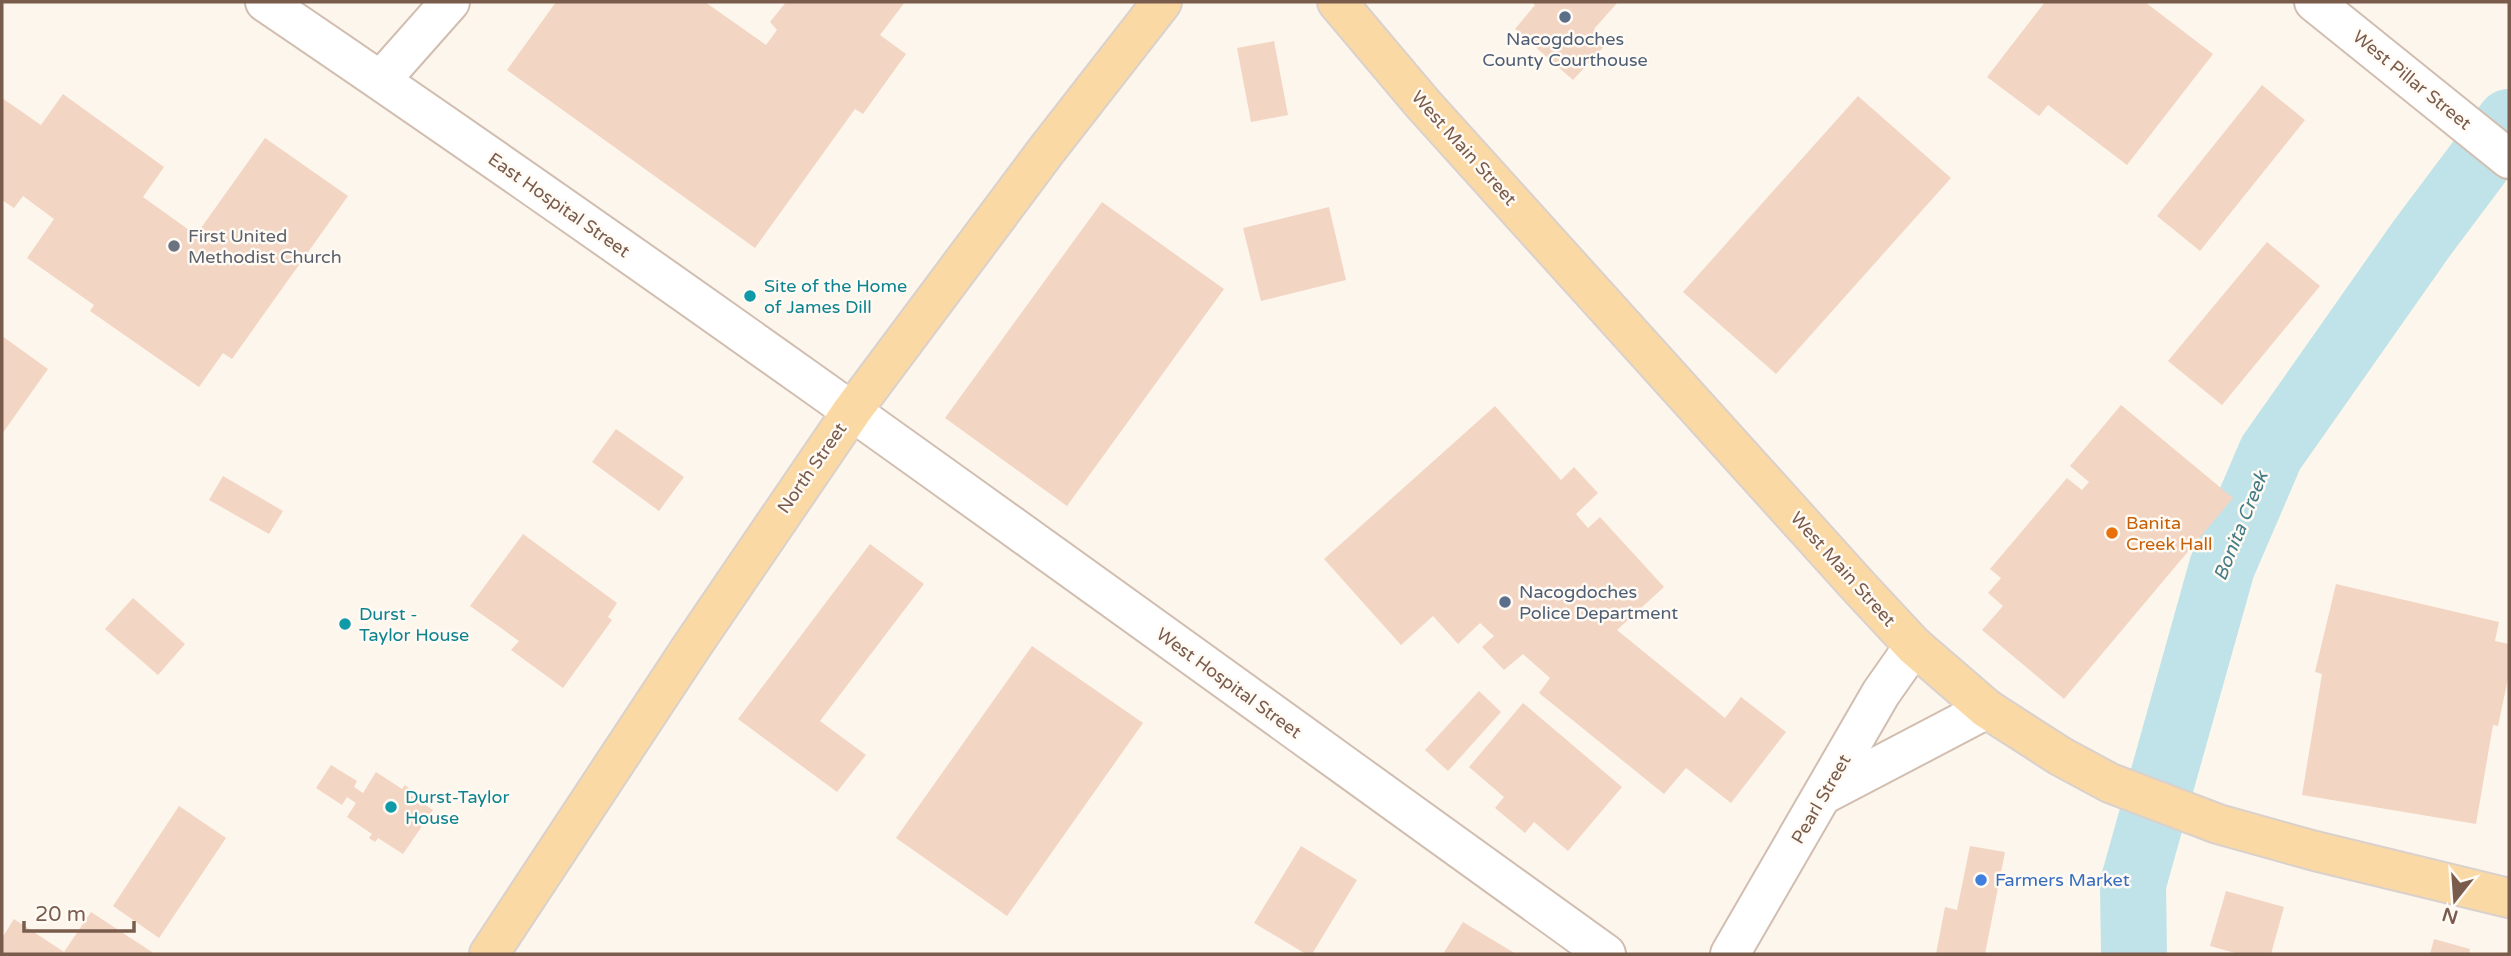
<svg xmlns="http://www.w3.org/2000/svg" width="2511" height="956" font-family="'Varela Round',sans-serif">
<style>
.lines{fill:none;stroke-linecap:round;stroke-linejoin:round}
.river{stroke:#bfe3e8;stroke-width:66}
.building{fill:#f3d5c3}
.minor-casing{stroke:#d1beb0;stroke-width:42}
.primary-casing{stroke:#dad1cd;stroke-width:42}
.minor{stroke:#fff;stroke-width:38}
.primary{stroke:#fbd9a5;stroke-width:38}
.service-dot{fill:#5c6f8a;stroke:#fffaf3;stroke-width:2.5}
.worship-dot{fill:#6b7280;stroke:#fffaf3;stroke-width:2.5}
.culture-dot{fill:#0f9aa8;stroke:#fffaf3;stroke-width:2.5}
.food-dot{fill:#e8710a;stroke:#fffaf3;stroke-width:2.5}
.shop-dot{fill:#3f7fe0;stroke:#fffaf3;stroke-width:2.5}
.labels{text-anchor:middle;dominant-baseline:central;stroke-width:5;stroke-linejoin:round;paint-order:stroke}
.service-label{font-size:18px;fill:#4e5e75;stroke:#fffaf3}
.street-label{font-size:18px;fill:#7a5c4d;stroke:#fffaf3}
.worship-label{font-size:18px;fill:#5b616d;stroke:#fffaf3;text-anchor:start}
.culture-label{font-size:18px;fill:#0d838f;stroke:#fffaf3;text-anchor:start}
.food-label{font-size:18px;fill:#c56008;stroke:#fffaf3;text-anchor:start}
.shop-label{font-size:18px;fill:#366cbe;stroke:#fffaf3;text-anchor:start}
.water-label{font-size:19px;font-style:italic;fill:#437c86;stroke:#fffaf3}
</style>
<rect width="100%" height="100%" fill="#fdf6ec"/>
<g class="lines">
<path class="river" d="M2134,954l-1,-70 89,-317 49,-114 151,-215 87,-116"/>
</g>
<g class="building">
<path d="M556,2h149l61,43 11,-15 -7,-8 16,-20h119l-25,33 26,19 -43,60 -8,-5 -100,139 -248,-178z"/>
<path d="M1532,2h86l-24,27 14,13 -35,38 -58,-51 20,-24z"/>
<path d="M2045,2h100l68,52 -86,111 -79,-60 -9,11 -52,-39z"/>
<path d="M1274,41l14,74 -37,7 -14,-74z"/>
<path d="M2262,85l43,35 -105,131 -43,-35z"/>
<path d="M63,94l101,73 -21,30 53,38 69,-97 83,58 -116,163 -9,-6 -24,34 -109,-76 4,-6 -67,-47 27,-39 -31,-23 -9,12 -12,-8v-102l39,27z"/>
<path d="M1858,96l93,82 -175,196 -93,-82z"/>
<path d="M1102,202l122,87 -157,217 -122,-88z"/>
<path d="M1329,207l17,73 -85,21 -18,-73z"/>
<path d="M2267,242l53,44 -98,119 -54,-44z"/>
<path d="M2,336l46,33 -46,65z"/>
<path d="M2121,405l112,93 -169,201 -82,-69 21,-24 -15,-13 13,-15 -11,-9 77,-91 15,12 7,-8 -19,-16z"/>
<path d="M1495,406l66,74 13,-13 24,26 -22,21 12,14 12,-11 64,70 -47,43 108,88 16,-21 45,35 -55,71 -45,-35 -22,26 -125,-101 11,-15 -27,-24 -19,16 -22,-23 12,-11 -14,-13 -22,21 -25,-28 -32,29 -77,-86z"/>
<path d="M616,429l68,48 -25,34 -67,-49z"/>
<path d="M223,476l60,35 -14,23 -60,-34z"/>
<path d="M523,534l94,69 -9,14 4,3 -49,68 -52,-38 8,-9 -49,-35z"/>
<path d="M870,544l54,40 -104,137 46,34 -29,37 -99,-73z"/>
<path d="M2336,584l163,38 -4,19 14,3v30l-11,52 -5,-1 -17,99 -174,-29 20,-121 -7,-2z"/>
<path d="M133,598l52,46 -27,31 -53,-46z"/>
<path d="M1032,646l111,77 -136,193 -111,-78z"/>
<path d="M1479,691l22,21 -53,59 -23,-21z"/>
<path d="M1523,703l99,84 -54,64 -34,-29 -9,11 -30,-25 9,-11 -35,-30z"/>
<path d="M331,765l26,16 -3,6 9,6 13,-21 26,17 3,-4 5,4 -3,4 26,17 -30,44 -25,-16 -3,4 -6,-4 3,-4 -25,-17 9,-14 -9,-6 -5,8 -26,-17z"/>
<path d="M179,806l47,32 -67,100 -46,-32z"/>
<path d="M1301,846l56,34 -45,74h-6l-52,-31z"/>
<path d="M1970,846l35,6 -20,102h-49l9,-47 12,3z"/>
<path d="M2226,891l58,16 -13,47h-32l-29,-8z"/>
<path d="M91,912l64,42h-153v-16l12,-19 50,33z"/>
<path d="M1463,922l53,32h-73z"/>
<path d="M2434,939l36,10 -1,5h-39z"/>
</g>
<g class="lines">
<defs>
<g id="minor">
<path d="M265,2c454,308 896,632 1341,952"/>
<path d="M2314,2l195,157"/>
<path d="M381,80l69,-78"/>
<path d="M1823,795l164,-86"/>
<path d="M1730,954l151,-261 33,-47"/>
</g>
<g id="primary">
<path d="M1337,2l86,102 437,484 54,58 73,63 73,47 50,27 108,41 97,27 194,47"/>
<path d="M489,954l203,-308 160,-235 194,-260 116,-149"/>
</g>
</defs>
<use href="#minor" class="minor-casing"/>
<use href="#primary" class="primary-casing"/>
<use href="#minor" class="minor"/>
<use href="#primary" class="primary"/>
</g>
<g class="service-dot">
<circle cx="1565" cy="17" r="7"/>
<circle cx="1505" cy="602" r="7"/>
</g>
<circle class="worship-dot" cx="174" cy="246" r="7"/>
<g class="culture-dot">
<circle cx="750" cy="296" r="7"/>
<circle cx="345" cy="624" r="7"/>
<circle cx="391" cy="807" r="7"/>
</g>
<circle class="food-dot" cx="2112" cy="533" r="7"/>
<circle class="shop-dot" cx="1981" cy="880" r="7"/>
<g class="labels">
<g class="service-label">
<text x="1565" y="39">Nacogdoches<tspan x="1565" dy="21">County Courthouse</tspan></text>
<text x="1519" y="592" text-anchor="start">Nacogdoches<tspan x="1519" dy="21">Police Department</tspan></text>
</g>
<g class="street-label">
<text transform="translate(2412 80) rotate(39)">West Pillar Street</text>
<text transform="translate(1464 148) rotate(48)">West Main Street</text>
<text transform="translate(559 205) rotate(35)">East Hospital Street</text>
<text transform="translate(812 468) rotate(-55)">North Street</text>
<text transform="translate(1843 569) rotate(48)">West Main Street</text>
<text transform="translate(1229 683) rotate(36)">West Hospital Street</text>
<text transform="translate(1821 799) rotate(-60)">Pearl Street</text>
</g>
<g class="worship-label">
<text x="188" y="236">First United<tspan x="188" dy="21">Methodist Church</tspan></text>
</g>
<g class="culture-label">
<text x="764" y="286">Site of the Home<tspan x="764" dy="21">of James Dill</tspan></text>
<text x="359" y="614">Durst -<tspan x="359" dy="21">Taylor House</tspan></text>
<text x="405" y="797">Durst-Taylor<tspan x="405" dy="21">House</tspan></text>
</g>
<g class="food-label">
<text x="2126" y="523">Banita<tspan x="2126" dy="21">Creek Hall</tspan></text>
</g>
<g class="shop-label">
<text x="1995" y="880">Farmers Market</text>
</g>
<g class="water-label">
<text transform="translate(2241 526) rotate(-68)">Bonita Creek</text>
</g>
</g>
<rect width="2511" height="956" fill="none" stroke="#7a5c4d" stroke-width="7"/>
<g transform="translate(2455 900) rotate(197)" stroke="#fffaf3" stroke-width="5" paint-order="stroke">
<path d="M0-5L12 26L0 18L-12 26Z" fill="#7a5c4d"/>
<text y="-10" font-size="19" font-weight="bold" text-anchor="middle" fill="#7a5c4d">N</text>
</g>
<path d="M24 921v10h110v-10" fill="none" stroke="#7a5c4d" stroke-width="3.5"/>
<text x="35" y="921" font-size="21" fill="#7a5c4d" stroke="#fffaf3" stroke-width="5" paint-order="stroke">20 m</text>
</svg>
